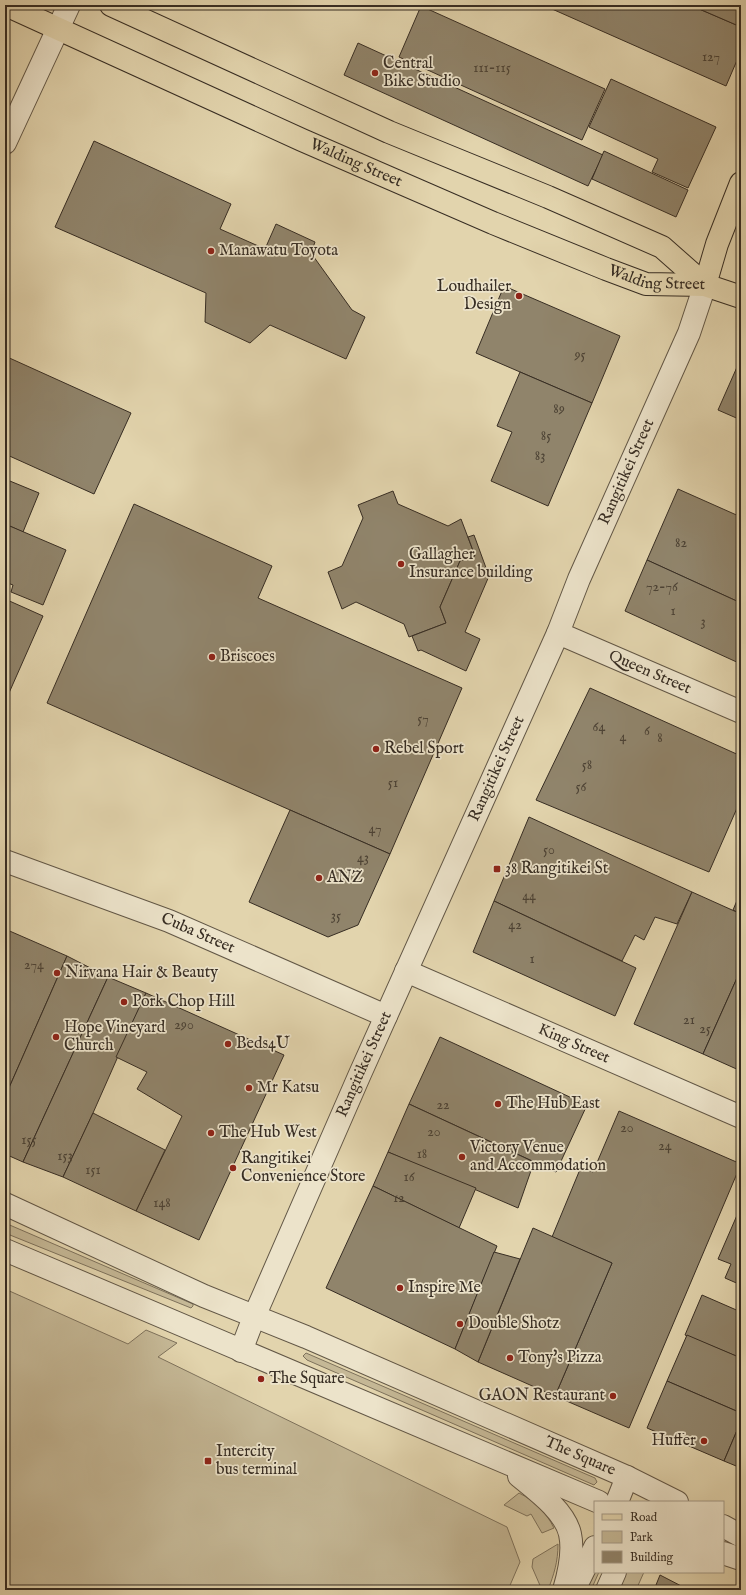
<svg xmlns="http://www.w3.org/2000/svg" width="746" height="1595" font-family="'IM FELL English',serif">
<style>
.green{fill:#c5b896;stroke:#7e725c}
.building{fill:#90846b;stroke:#372d23}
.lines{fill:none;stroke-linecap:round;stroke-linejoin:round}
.minor-casing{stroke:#625746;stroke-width:24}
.major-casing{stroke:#372d23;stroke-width:24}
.highway-casing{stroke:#372d23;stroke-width:24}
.minor{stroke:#ece3ca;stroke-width:22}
.major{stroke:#e2d4ad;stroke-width:22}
.highway{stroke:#e2d4ad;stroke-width:22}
.poi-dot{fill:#8f2418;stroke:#ece3ca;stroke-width:1.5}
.labels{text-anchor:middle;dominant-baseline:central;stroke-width:3.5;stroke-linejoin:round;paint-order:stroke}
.number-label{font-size:14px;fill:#4d4335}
.poi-label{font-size:16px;fill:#372d23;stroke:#ece3ca;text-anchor:start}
.street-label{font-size:16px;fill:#372d23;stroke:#ece3ca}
</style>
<rect width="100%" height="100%" fill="#e2d4ad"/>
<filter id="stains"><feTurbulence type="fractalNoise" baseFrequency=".005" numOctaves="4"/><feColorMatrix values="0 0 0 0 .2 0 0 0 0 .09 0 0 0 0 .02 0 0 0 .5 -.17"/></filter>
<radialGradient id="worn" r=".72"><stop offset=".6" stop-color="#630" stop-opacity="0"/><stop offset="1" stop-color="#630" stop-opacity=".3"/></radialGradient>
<g class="green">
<path d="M5,1223l188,81v2l-2,2 -186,-75z"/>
<path d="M5,1289l123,55 18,-14 31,13 -19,14 349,170 13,35 -12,28h-503z"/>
<path d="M306,1353l289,125 2,4 -3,3 -287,-125 -4,-4z"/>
<path d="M519,1493c16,8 27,19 35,35l-12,5 -11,-19 -4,2 -23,-11z"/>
<path d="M558,1544c0,18 -4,30 -10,46h-6l-10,-23 1,-8z"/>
<path d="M595,1572h4l-8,18h-5z"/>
<path d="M627,1572h17l-8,18h-15l-3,-5z"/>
</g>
<g class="building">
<path d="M543,5h147l51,22v24l-15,35z"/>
<path d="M690,5h51v22z"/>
<path d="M421,6l184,83 -23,51 -183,-83z"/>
<path d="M358,43l245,112 -15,31 -244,-111z"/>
<path d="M611,79l105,48 -28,61 -36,-16 6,-13 -69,-32z"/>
<path d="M94,141l137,63 -11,25 45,20 11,-25 39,18 -4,11 41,57 13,7 -19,42 -76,-34 -20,18 -45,-21 1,-29 -151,-66z"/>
<path d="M604,151l84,39 -12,27 -84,-38z"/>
<path d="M504,286l116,50 -28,67 -116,-50z"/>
<path d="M5,356l126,57 -37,81 -89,-40z"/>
<path d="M741,358v62l-23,-10z"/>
<path d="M520,372l72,31 -44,103 -57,-25 21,-49 -15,-6z"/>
<path d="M5,479l34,14 -16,39 -18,-8z"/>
<path d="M678,489l63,28v86l-94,-43z"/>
<path d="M393,491l5,13 50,22 13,-7 14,37 -15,5 -20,46 6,16 -37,14 -5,-13 -48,-22 -14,7 -14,-37 14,-6 21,-48 -5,-13z"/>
<path d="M134,504l138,62 -14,32 204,90 -72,166 -343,-151z"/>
<path d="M5,524l61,26 -23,55 -32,-13 2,-7 -8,-3z"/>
<path d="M474,535l15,41 -24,56 15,7 -14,32 -45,-21 -3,1 -6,-15 34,-13 -6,-16 20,-46 15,-5 -7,-19z"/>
<path d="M647,560l94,43v61l-116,-53z"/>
<path d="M5,599l38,17 -38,86z"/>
<path d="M590,688l151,68v43l-32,73 -173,-72z"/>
<path d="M290,810l100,44 -32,71 -30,12 -79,-35z"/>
<path d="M529,817l163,75 -15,32 -22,-7 -11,23 -9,-5 -13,26 -128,-60z"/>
<path d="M741,891v23l-8,-4z"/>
<path d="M692,892l49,22v55l-38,85 -69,-30z"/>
<path d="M494,901l142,67 -21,48 -142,-64z"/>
<path d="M5,929l62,27 -62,141z"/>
<path d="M67,956l41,21 -85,185 -18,-8v-57z"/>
<path d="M741,969v102l-38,-17z"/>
<path d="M108,977l38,16 -53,120 -30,64 -40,-15z"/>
<path d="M146,993l138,62 -85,185 -63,-29 46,-95 -45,-27 10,-17 -31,-15z"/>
<path d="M440,1037l147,68 -31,67 -147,-68z"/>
<path d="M409,1104l125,58 -16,46 -130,-56z"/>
<path d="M619,1111l122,53 -112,264 -74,-32 57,-133 -60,-26 29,-70 12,5z"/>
<path d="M93,1113l72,37 -29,61 -73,-34z"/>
<path d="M388,1152l88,36 -17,40 -86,-42z"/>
<path d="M373,1186l124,60 -42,103 -129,-61z"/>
<path d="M741,1206v79l-16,-7 6,-14 -13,-5z"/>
<path d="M533,1228l79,35 -57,133 -77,-34z"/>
<path d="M494,1252l26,7 -42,103 -23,-13z"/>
<path d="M702,1295l39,17v46l-56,-23z"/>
<path d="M687,1335l54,23v55l-74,-32z"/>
<path d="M667,1381l74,32v8l-17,40 -77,-33z"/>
<path d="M741,1421v47l-17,-7z"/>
<path d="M660,1575l29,15h-35z"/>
</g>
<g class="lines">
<defs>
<g id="minor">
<path d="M5,143l64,-138"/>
<path id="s1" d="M558,633l183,79"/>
<path id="s2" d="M5,861l164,60 217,95"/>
<path id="s3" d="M406,971l335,146"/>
<path id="s4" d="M5,1204l199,92 102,41 321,140 50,25"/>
<path d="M5,1250l594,252"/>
<path id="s5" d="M241,1351l13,-34 106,-243 198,-441 21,-54 110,-246 16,-48"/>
<path d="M519,1476c17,14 46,35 51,58 4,18 -1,39 -6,56"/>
<path d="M617,1502l10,-25"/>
<path d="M723,1526l18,10"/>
<path d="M723,1553l18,6"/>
<path d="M574,1590l21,-43"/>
<path d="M607,1590l8,-18"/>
</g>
<g id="major">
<path id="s6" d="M6,5l296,135 191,83 113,46 40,15 59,1"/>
<path d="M111,5l278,127 159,65 114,50 43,38"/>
</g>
<path id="highway" d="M741,183l-24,61 -12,41 36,12"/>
</defs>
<use href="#minor" class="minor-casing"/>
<use href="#major" class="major-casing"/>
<use href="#highway" class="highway-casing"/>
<use href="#minor" class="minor"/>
<use href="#major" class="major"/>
<use href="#highway" class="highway"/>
</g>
<g class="poi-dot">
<circle cx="375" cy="73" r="4"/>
<circle cx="211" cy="251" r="4"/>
<circle cx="519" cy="296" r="4"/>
<circle cx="401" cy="564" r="4"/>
<circle cx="212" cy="657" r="4"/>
<circle cx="376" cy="749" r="4"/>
<rect x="493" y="865" width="8" height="8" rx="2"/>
<circle cx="319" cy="878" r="4"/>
<circle cx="57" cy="973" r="4"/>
<circle cx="124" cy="1002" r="4"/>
<circle cx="56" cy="1037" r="4"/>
<circle cx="228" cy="1044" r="4"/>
<circle cx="249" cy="1088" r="4"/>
<circle cx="498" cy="1104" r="4"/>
<circle cx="211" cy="1133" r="4"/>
<circle cx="462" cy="1157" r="4"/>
<circle cx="233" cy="1168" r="4"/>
<circle cx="400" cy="1288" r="4"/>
<circle cx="460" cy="1324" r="4"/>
<circle cx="510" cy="1358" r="4"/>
<circle cx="261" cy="1379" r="4"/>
<circle cx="613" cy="1396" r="4"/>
<circle cx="704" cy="1441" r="4"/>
<rect x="204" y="1457" width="8" height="8" rx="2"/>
</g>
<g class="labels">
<g class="number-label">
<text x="711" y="57">127</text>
<text x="492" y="68">111-115</text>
<text x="580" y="355">95</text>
<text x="559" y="409">89</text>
<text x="546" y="436">85</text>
<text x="540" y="456">83</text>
<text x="681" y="543">82</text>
<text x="662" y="587">72-76</text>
<text x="673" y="611">1</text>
<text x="703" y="622">3</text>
<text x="423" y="719">57</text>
<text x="599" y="727">64</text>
<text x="647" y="731">6</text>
<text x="623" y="737">4</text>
<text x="660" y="738">8</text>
<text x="587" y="765">58</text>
<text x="393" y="783">51</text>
<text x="581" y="787">56</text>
<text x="375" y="829">47</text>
<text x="549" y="850">50</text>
<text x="363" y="858">43</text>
<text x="529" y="896">44</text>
<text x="336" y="916">35</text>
<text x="515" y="925">42</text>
<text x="532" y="959">1</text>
<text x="34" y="965">274</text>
<text x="689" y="1020">21</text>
<text x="184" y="1025">290</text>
<text x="705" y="1029">25</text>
<text x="443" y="1105">22</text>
<text x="627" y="1128">20</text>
<text x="434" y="1132">20</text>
<text x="29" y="1140">155</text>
<text x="665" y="1146">24</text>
<text x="422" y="1154">18</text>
<text x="65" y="1156">153</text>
<text x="93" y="1170">151</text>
<text x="409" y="1177">16</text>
<text x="399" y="1198">12</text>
<text x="162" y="1203">148</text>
</g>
<g class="poi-label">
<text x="383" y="64">Central<tspan x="383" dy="18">Bike Studio</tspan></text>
<text x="219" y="251">Manawatu Toyota</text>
<text x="511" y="287" text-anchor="end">Loudhailer<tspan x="511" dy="18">Design</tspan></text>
<text x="409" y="555">Gallagher<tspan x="409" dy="18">Insurance building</tspan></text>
<text x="220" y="657">Briscoes</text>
<text x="384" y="749">Rebel Sport</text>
<text x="505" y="869">38 Rangitikei St</text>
<text x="327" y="878">ANZ</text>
<text x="65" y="973">Nirvana Hair &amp; Beauty</text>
<text x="132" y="1002">Pork Chop Hill</text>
<text x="64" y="1028">Hope Vineyard<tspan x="64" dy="18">Church</tspan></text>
<text x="236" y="1044">Beds4U</text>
<text x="257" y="1088">Mr Katsu</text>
<text x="506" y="1104">The Hub East</text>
<text x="219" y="1133">The Hub West</text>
<text x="470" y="1148">Victory Venue<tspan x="470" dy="18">and Accommodation</tspan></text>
<text x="241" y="1159">Rangitikei<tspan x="241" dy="18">Convenience Store</tspan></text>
<text x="408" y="1288">Inspire Me</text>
<text x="468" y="1324">Double Shotz</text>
<text x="518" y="1358">Tony's Pizza</text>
<text x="269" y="1379">The Square</text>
<text x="605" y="1396" text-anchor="end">GAON Restaurant</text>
<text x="696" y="1441" text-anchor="end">Huffer</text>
<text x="216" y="1452">Intercity<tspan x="216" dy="18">bus terminal</tspan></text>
</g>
<g class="street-label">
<text stroke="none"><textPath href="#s6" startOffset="384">Walding Street</textPath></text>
<text stroke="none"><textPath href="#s6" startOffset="708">Walding Street</textPath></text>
<text stroke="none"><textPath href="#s5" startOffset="960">Rangitikei Street</textPath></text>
<text stroke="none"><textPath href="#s1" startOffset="100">Queen Street</textPath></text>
<text stroke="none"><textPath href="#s5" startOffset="636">Rangitikei Street</textPath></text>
<text stroke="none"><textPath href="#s2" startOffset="206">Cuba Street</textPath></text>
<text stroke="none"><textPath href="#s3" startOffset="183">King Street</textPath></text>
<text stroke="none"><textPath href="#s5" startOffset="312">Rangitikei Street</textPath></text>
<text stroke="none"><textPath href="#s4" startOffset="628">The Square</textPath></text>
</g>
</g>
<rect width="746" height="1595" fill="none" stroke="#e2d4ad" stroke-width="20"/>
<rect x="6" y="6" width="734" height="1583" fill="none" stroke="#372d23" stroke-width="2"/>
<rect x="10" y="10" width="726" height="1575" fill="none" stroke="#372d23"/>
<rect x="594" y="1501" width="130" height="72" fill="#ece3ca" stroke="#a49a87"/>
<rect x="602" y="1514" width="20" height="6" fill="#e2d4ad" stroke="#a49a87"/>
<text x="630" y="1521" font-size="12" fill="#372d23">Road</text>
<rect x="602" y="1531" width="20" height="12" fill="#c5b896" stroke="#a49a87"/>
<text x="630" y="1541" font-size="12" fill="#372d23">Park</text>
<rect x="602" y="1551" width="20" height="12" fill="#90846b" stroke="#a49a87"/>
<text x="630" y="1561" font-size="12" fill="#372d23">Building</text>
<rect width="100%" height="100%" filter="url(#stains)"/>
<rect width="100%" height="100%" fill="url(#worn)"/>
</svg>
